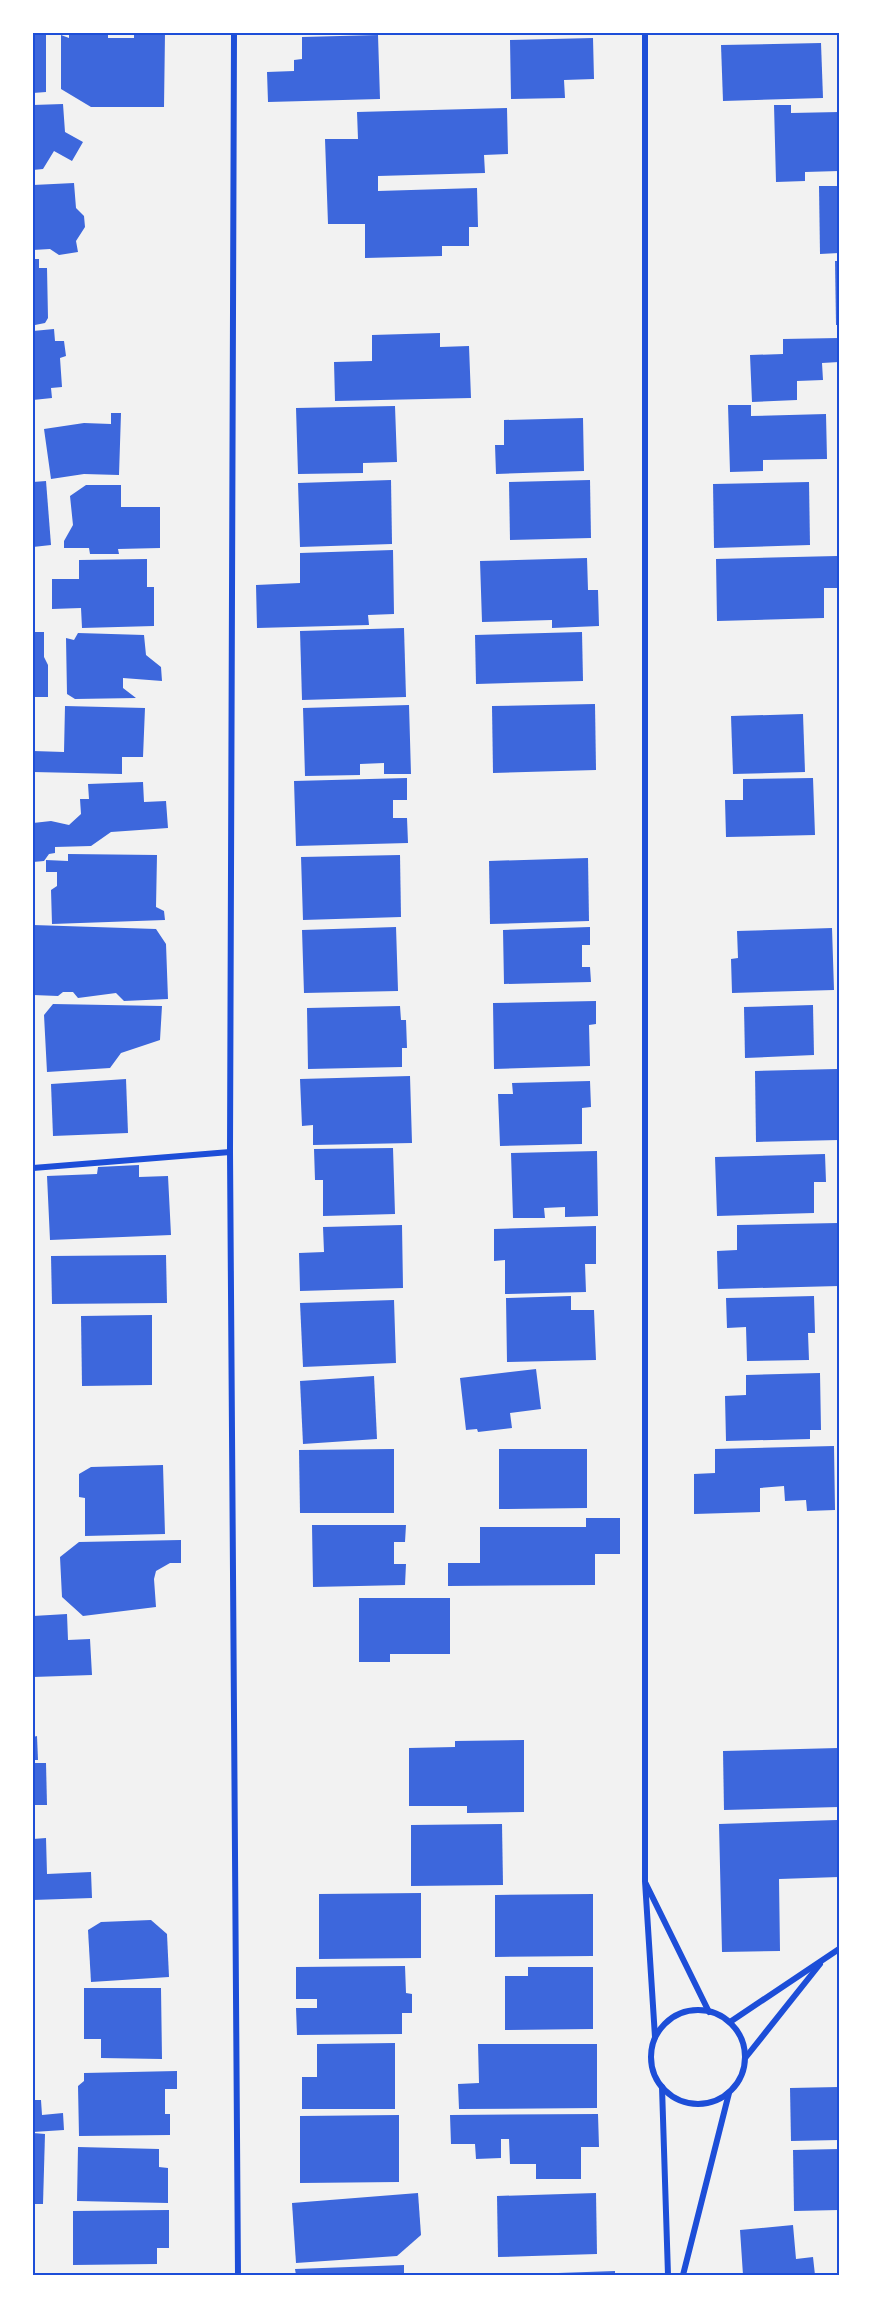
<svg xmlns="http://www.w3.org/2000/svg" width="872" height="2308" font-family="'Roboto Condensed',sans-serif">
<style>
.building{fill:#3d67dc}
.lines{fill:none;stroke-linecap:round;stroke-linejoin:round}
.minor{stroke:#1d4ed8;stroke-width:6}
.neatline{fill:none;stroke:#1d4ed8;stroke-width:2}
</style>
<rect width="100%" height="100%" fill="#f2f2f2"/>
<g class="building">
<path d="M33,33h13v59l-13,1z"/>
<path d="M69,33h39v5h26v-5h31l-1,74h-73l-30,-18v-54l8,3z"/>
<path d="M378,35l2,64 -112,3 -1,-30 27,-1v-11l8,-1v-22z"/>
<path d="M593,38l1,41 -30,1 1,18 -54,1 -1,-59z"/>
<path d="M821,43l2,55 -100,3 -2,-56z"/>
<path d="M63,104l2,28 18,10 -11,19 -18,-10 -11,18 -10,1v-65z"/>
<path d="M774,105h17v8l48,-1v59l-34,1v9l-29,1z"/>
<path d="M507,108l1,46 -24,1 1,18 -107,3v15l99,-3 1,39h-9v19h-27v10l-77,2v-34h-37l-3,-85h33l-1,-27z"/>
<path d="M74,183l2,25 8,8 1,11 -9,14 2,11 -19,3 -9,-6 -17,1v-65z"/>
<path d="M819,186h20v67l-19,1z"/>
<path d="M33,259h6v9h8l1,50 -3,5 -10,2h-2z"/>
<path d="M835,261h4v64h-3z"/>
<path d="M54,329l1,12h9l2,15 -6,2 2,29 -11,1 1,10 -19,2v-69z"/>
<path d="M440,333v14l29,-1 2,52 -136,3 -1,-39 38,-1v-26z"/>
<path d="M839,338v24l-17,1 1,17 -26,1v19l-45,2 -2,-47 33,-1v-15z"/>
<path d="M728,405h23v11l75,-2 1,45 -64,1v11l-33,1z"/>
<path d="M395,406l2,56 -34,1v10l-65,1 -2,-66z"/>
<path d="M111,413h10l-2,62 -35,-1 -33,5 -7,-50 40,-6 27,1z"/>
<path d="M583,418l1,53 -88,3 -1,-29h9v-25z"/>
<path d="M391,480l1,64 -92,3 -2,-64z"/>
<path d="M590,480l1,58 -81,2 -1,-58z"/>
<path d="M46,481l5,64 -18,2v-65z"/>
<path d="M809,482l1,63 -96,3 -1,-64z"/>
<path d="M86,485h35v22h39v41l-42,1 1,5h-29l-1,-6h-25v-7l9,-16 -3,-29z"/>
<path d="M393,550l1,64 -26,1 1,10 -112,3 -1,-43 44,-2v-30z"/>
<path d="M837,556l1,32h-14v30l-107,3 -1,-62z"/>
<path d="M587,558l1,32h10l1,36 -47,2v-8l-70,2 -2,-61z"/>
<path d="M147,559v28h7v39l-72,2 -1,-20 -29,1v-30h27v-19z"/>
<path d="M404,628l2,69 -104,3 -2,-69z"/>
<path d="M33,632h11v25l4,8v32h-15z"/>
<path d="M582,632l1,49 -107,3 -1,-49z"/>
<path d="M78,633l66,2 2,20 15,12 1,14 -39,-3v10l13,10 -61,1 -8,-5 -1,-56 8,2z"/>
<path d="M595,704l1,66 -103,3 -1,-67z"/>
<path d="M409,705l2,69h-27v-11l-24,1v11l-55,1 -2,-68z"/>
<path d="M65,706l80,2 -2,49h-21v17l-89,-2v-21l31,1z"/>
<path d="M803,714l2,58 -72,2 -2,-58z"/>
<path d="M407,778v22h-14v18h14l1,25 -112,3 -2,-65z"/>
<path d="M813,778l2,57 -89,2 -1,-37h18v-21z"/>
<path d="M143,782l1,20 22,-1 2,27 -57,4 -20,14 -36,1v6l-6,1 -5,7 -11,1v-39l18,-2 18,4 12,-11 -1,-15h9l-1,-15z"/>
<path d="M68,854l89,1 -1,52 8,4 1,9 -113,4 -1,-34 6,-4v-14h-11v-12l22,1z"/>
<path d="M400,855l1,62 -98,3 -2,-63z"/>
<path d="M588,858l1,63 -99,3 -1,-63z"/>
<path d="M33,925l123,4 10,15 2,55 -44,2 -8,-8 -38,5 -5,-6h-10l-5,4 -25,-1z"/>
<path d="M396,927l2,64 -94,2 -2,-63z"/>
<path d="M590,927v18h-8v22h8l1,15 -87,2 -1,-54z"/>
<path d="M832,928l2,62 -102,3 -1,-34 7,-1 -1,-27z"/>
<path d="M596,1001v23l-7,1 1,41 -96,3 -1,-66z"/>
<path d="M53,1004l109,2 -2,34 -39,13 -11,15 -63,4 -3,-57z"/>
<path d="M813,1005l1,50 -69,3 -1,-51z"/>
<path d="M400,1006l1,14h5l1,28h-5v19l-94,2 -1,-61z"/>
<path d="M837,1069l2,71 -83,2 -1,-71z"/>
<path d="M410,1076l2,67 -99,2v-20l-11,1 -2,-47z"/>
<path d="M126,1079l2,54 -75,3 -2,-52z"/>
<path d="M590,1081l1,26 -9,1v36l-82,2 -2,-52h15l-1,-11z"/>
<path d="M393,1148l2,66 -72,2v-36h-8l-1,-31z"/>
<path d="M597,1151l1,65 -33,1v-10l-21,1 1,10h-32l-2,-65z"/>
<path d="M825,1154l1,28h-12v31l-97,3 -2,-59z"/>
<path d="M139,1165v12l29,-1 3,59 -121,5 -3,-64 50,-2 1,-7z"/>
<path d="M838,1223l1,63 -121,3 -1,-38 20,-1v-25z"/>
<path d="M402,1225l1,63 -103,3 -1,-38 25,-1 -1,-25z"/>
<path d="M596,1226v38h-11l1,28 -81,2v-34l-11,1v-32z"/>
<path d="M166,1255l1,48 -115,1 -1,-48z"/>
<path d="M571,1296v14h23l2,50 -89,2 -1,-64z"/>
<path d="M814,1296l1,37h-7l1,27 -62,1 -1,-34 -19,1 -1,-30z"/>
<path d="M394,1300l2,63 -93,4 -3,-64z"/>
<path d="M152,1315v70l-70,1 -1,-70z"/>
<path d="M536,1369l5,40 -31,4 2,15 -34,4 -1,-3 -11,1 -6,-52z"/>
<path d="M820,1373l1,57h-11v9l-84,2 -1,-45 21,-1v-20z"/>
<path d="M374,1376l3,63 -74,5 -3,-63z"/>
<path d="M834,1446l1,64 -28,1 -1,-11 -21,1 -1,-15 -24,2v24l-66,2v-40l21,-1v-24z"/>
<path d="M394,1449v64h-94l-1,-63z"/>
<path d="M499,1449h88v59l-88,1z"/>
<path d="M163,1465l2,69 -80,2v-38l-6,-1v-23l12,-7z"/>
<path d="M586,1518h34v36h-25v31l-147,1v-23h32v-36h106z"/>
<path d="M312,1525h94l-1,17h-11v22h12l-1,21 -92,2z"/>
<path d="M181,1540v23h-11l-14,8 -2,8 2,28 -73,9 -21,-19 -2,-40 19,-15z"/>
<path d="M359,1598h91v56h-60v8h-31z"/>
<path d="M67,1614l1,26 22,-1 2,36 -59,2v-61z"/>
<path d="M37,1736l1,24h-5v-23z"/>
<path d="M524,1740v72l-57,1v-7h-58v-58l46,-1v-6z"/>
<path d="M838,1748l1,59 -115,3 -1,-59z"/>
<path d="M33,1763h13l1,42h-14z"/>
<path d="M837,1820l2,57 -60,2 1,72 -58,1 -3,-128z"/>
<path d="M502,1824l1,61 -92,1v-61z"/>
<path d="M46,1838l1,36 44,-2 1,26 -59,2v-61z"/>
<path d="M421,1893v65l-102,1v-65z"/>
<path d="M593,1894v62l-98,1v-62z"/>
<path d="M151,1920l16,14 2,43 -78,5 -3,-52 13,-8z"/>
<path d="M405,1966l1,27 6,1v19h-10v21l-105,1 -1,-27h21v-9h-21v-32z"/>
<path d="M528,1967h65v62l-88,1v-54h23z"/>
<path d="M84,1988h77l1,71 -61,-1v-19h-17z"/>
<path d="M395,2043v66h-93v-32h15v-33z"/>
<path d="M478,2044h119v64l-138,1 -1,-25 21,-1z"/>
<path d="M177,2071v18h-12v25h5v21l-91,1 -1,-50 6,-5v-8z"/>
<path d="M839,2087v53l-48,1 -1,-53z"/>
<path d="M33,2100h8l1,15 21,-2 1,17 -31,2z"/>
<path d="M598,2114l1,33h-18v32h-45v-15h-26l-1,-25h-8v19l-25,1 -1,-15h-24l-1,-29z"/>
<path d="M399,2115v67l-99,1v-67z"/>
<path d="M33,2133l12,1 -2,70h-10z"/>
<path d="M78,2147l81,2v18l9,1v35l-91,-2z"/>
<path d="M839,2149v61l-45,1 -1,-61z"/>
<path d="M418,2193l3,42 -24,21 -101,7 -4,-60z"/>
<path d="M596,2193l1,61 -99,3 -1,-61z"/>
<path d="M169,2210v38h-12v16l-84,1v-54z"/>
<path d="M793,2225l3,34 17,-2 2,18h-72l-3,-45z"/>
<path d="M404,2265v10h-108l-1,-6z"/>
<path d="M615,2271v4h-57v-2z"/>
</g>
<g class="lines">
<g class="minor">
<path d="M234,33l-4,1119 8,1123"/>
<path d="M645,33v1848l10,156"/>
<path d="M33,1168l197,-16"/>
<path d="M646,1884l63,128"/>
<circle cx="698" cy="2057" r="47"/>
<path d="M730,2022l109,-73"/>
<path d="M746,2057l74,-93"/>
<path d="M662,2087l6,188"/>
<path d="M683,2275l46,-182"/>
</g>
</g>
<rect width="872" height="2308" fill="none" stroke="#ffffff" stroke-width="69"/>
<rect x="34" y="34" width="804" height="2240" class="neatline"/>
</svg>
